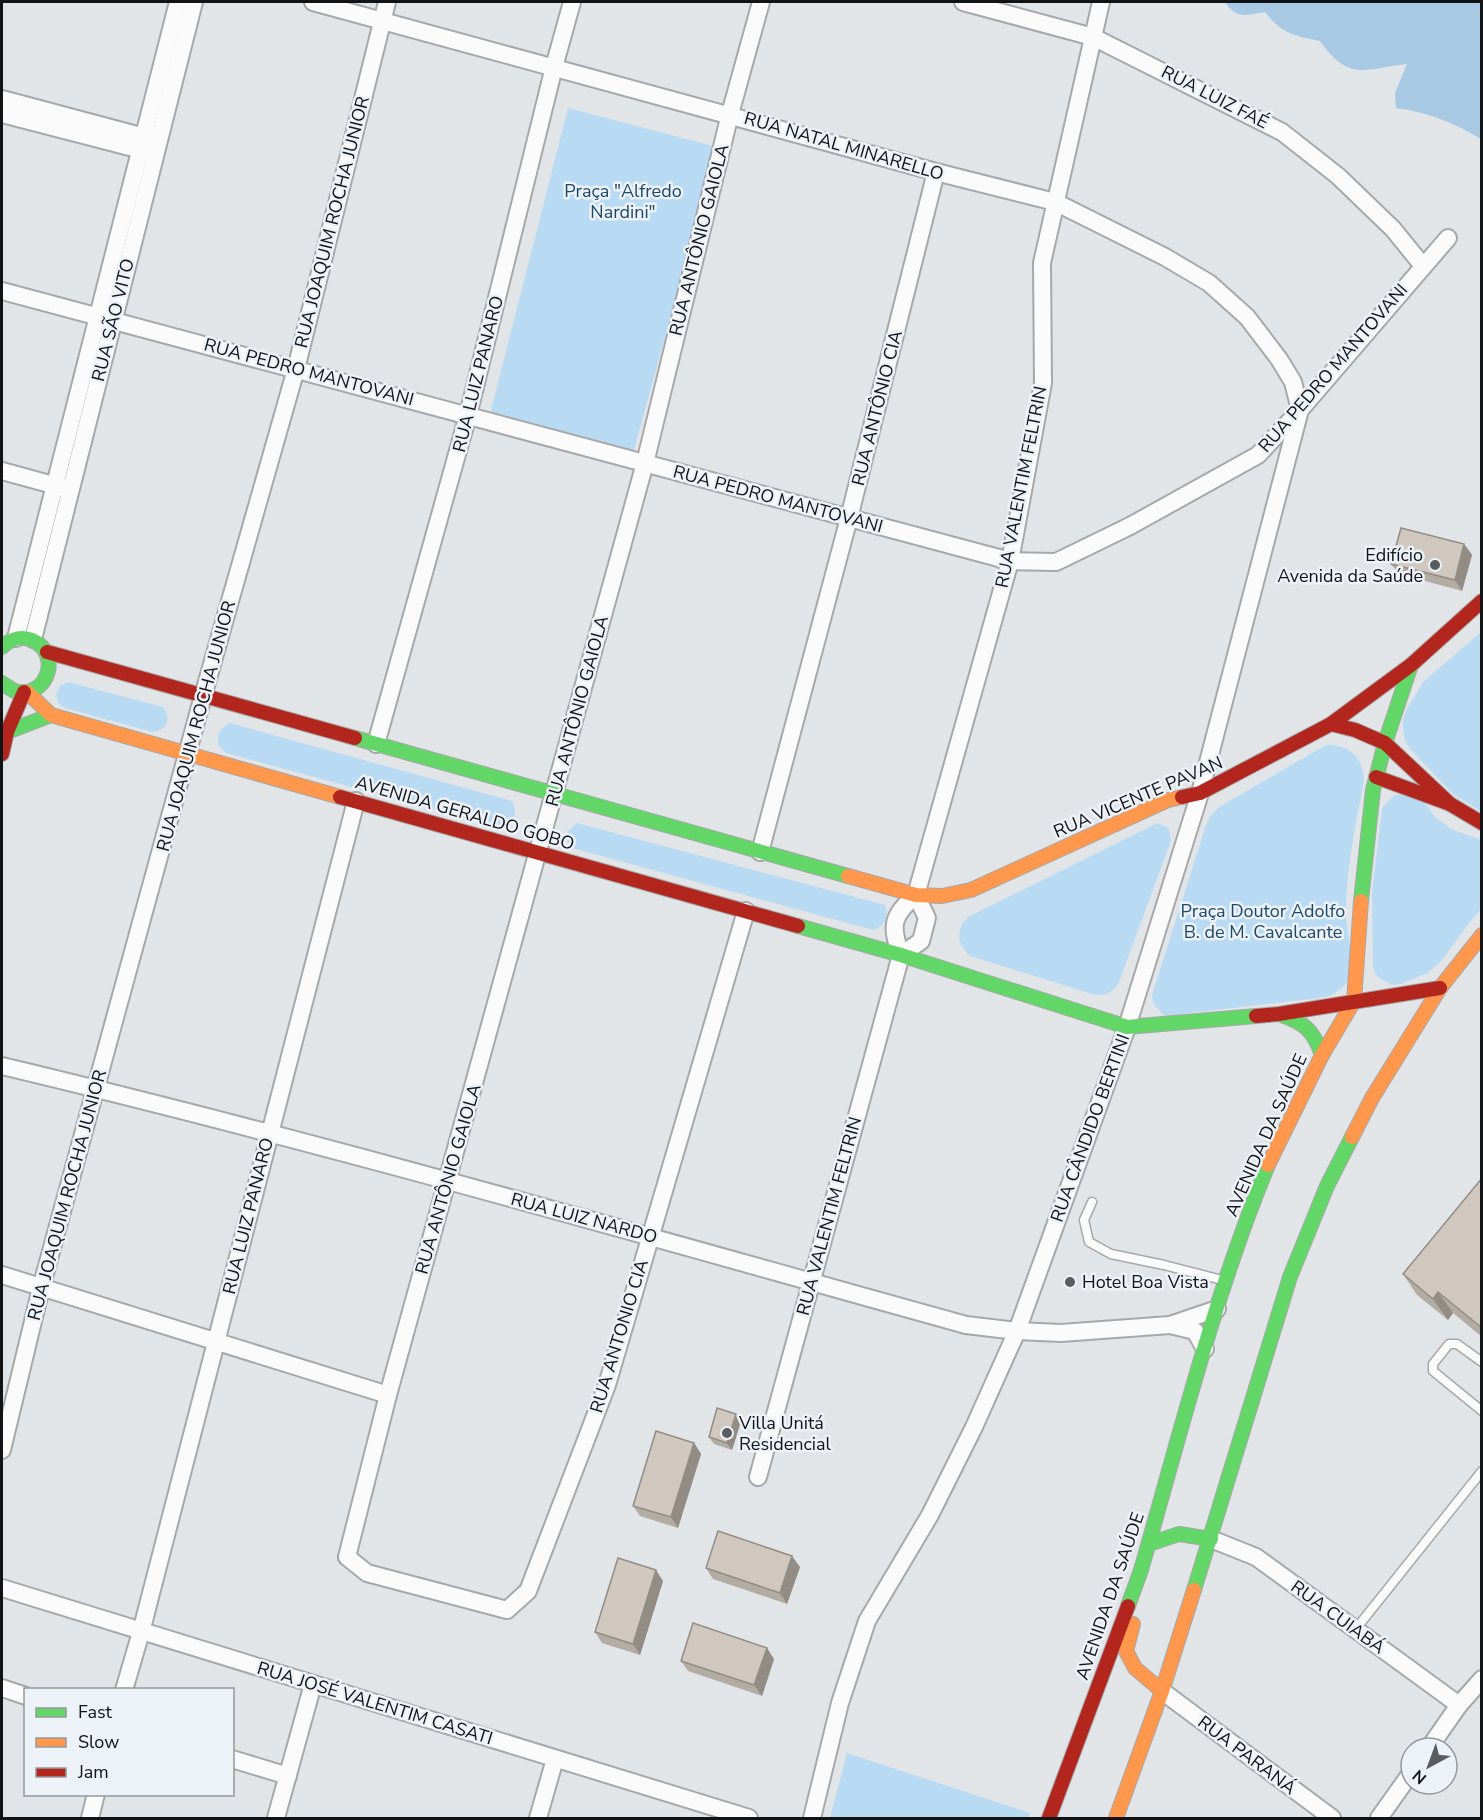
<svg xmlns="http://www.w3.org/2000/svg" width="1483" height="1820" font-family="'Nunito Sans',sans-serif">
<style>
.green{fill:#b9daf3}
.forest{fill:#a7c9e3}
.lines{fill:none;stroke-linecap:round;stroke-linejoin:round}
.lane-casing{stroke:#a6a8aa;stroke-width:11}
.street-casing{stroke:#a6a8aa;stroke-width:20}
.fast-casing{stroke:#a6a8aa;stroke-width:16}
.slow-casing{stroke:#a6a8aa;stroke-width:16}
.jam-casing{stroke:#a6a8aa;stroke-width:16}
.lane{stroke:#fbfbfb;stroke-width:8}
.street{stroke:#fbfbfb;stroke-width:16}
.fast{stroke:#63d668;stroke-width:14}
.slow{stroke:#ff974d;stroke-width:14}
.jam{stroke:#b3261e;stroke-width:14}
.wall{fill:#b3aca3}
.shaded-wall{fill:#928c85}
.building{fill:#d0c8be;stroke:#928c85;stroke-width:1.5}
.poi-dot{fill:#5a5c5e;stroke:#ecf2f8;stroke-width:2}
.labels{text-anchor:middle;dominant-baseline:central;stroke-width:5;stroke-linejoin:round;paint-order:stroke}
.street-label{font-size:18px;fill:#111315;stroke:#ecf2f8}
.park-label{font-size:18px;fill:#1c4968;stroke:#ecf2f8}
.poi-label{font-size:18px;fill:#111315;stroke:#ecf2f8;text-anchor:start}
</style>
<rect width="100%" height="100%" fill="#e2e5e7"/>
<g class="green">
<path d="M568,108l149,39 -84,307 -144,-36z"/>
<path d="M1481,632v179l-29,-18 -41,-43 -6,-9 -2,-11v-11l4,-10 16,-27z"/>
<path d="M68,682l95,25c9,11 4,23 -10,25l-88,-24 -7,-5 -2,-9 4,-8z"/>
<path d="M230,723l282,78c5,11 4,20 -6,28l-280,-76 -8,-8c-1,-11 2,-17 12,-22z"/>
<path d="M1326,745c23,-1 37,12 38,35 -8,45 -19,91 -18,137 1,17 8,38 5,55 -3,13 -12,20 -24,25l-163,19 -11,-13 -1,-8 54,-170 5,-10 8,-8z"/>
<path d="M1401,794l23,8 11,15 16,12 30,11v69l-12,14 -27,37 -14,13 -27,11 -8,1 -13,-6 -5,-6 -2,-7 -1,-73 10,-85 11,-12z"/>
<path d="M577,823l308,82c4,12 0,21 -12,25l-301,-82 -5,-8v-8z"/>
<path d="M1157,823l12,5 2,13 -52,141c-6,11 -14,15 -27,12l-122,-38c-13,-12 -15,-26 -2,-39z"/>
<path d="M847,1753l183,60 -2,5h-198z"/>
</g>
<path class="forest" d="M1225,2h256v137c-28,-17 -52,-26 -85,-31l-1,-15 12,-29c-44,5 -58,18 -87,-23 -25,-5 -38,-7 -55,-29 -20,3 -28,8 -40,-10z"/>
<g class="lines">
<defs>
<g id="lane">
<path d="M1092,1202l-8,18 5,22 22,12 53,11 62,16"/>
<path d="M1482,1362l-25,-18h-8l-16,20v7l49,40"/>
<path d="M1355,1630l127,-159"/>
</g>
<g id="street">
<path d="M313,2l623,170 119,30 110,55 44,26 38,34 32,42 14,23 7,28 -100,383 -73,234 -110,304 -43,96 -44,88 -63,106 -27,82 -28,115"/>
<path d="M963,2l130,35 189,95 56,44 55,53 30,37"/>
<path d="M2,99l150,40"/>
<path d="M2,114l147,38"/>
<path d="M2,291l1008,270 46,1 74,-36 128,-71 42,-45 148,-172"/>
<path d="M2,471l62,17"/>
<path d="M16,638l162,-636"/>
<path d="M33,639l161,-637"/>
<path d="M376,744l92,-329 86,-348 18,-65"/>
<path d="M760,852l89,-334 87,-346"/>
<path d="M746,911l-139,474 -79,206 -21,19 -140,-37 -20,-16 41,-162 257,-932 85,-349 31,-112"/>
<path d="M901,955l20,-14 6,-23 -11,-23"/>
<path d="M2,1066c323,77 643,170 964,259l51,6 44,2 109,-8 47,-16"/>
<path d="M2,1275l386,120"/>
<path d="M1170,1325l25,6 10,18"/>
<path d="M2,1450l39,-162 162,-592 93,-327 91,-367"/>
<path d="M758,1477l143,-522c-11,-30 -9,-39 15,-60l94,-334 33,-178 -1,-120 59,-261"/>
<path d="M1211,1539l45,18 203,148"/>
<path d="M2,1588l747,230"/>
<path d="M2,1688l24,8"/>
<path d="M124,1690l17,-58 215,-831"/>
<path d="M1162,1691l170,127"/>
<path d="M1429,1748l30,-43 23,-26"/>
<path d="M232,1759l56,17"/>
<path d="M90,1818l6,-24"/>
<path d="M276,1818l37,-134"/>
<path d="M538,1818l17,-59"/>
<path d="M1379,1818l32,-45"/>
</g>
<g id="fast">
<path d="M2,647c9,-8 18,-12 30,-7 30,13 16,57 -14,52 -6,-1 -11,-6 -16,-9"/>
<path d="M7,732l44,-17"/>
<path d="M355,738l493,138"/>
<path d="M1361,901l12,-111 12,-47 26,-78"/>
<path d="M798,926l103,29 226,72 129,-11"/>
<path d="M1279,1014c25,9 34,15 43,41"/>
<path d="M1149,1544l30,-10 32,5"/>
<path d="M1194,1590l96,-313 37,-91 25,-49"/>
<path d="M1128,1606l13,-36c39,-135 73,-274 127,-405"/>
</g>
<g id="slow">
<path d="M27,692l24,23 289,82"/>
<path d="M848,876l68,19 26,1 29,-6 197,-90 14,-3"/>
<path d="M1352,1137l20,-39 68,-110 42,-53"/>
<path d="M1268,1165l54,-110 32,-54 7,-100"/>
<path d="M1133,1624l-7,27 9,17 27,23"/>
<path d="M1116,1818l46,-127 32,-101"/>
</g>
<g id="jam">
<path d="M47,652l308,86"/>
<path d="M1331,724l24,6 30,13 65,61"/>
<path d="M2,754l5,-22 17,-40"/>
<path d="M1376,777l74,27 32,19"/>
<path d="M340,797l458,129"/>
<path d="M1182,797l18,-4 131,-69 80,-59 71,-64"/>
<path d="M1256,1016l23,-2 161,-26"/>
<path d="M1049,1818l79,-212"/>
</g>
</defs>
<use href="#lane" class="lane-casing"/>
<use href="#street" class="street-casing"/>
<use href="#fast" class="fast-casing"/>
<use href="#slow" class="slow-casing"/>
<use href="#jam" class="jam-casing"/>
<use href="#lane" class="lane"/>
<use href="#street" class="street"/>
<use href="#fast" class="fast"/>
<use href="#slow" class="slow"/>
<use href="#jam" class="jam"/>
</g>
<g class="wall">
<path d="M1464,544l8,11 -10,36 -63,-17 -8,-10z"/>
<path d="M1482,1178v159l-29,-24 -5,7 -31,-25 -14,-21z"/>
<path d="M736,1414l5,7 -9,29 -18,-6 -5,-7z"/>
<path d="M694,1443l7,11 -23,74 -38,-12 -7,-10z"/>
<path d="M800,1567l-13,37 -74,-25 -7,-11z"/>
<path d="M663,1581l-23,74 -38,-12 -7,-11z"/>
<path d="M774,1659l-12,37 -74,-25 -7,-10z"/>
</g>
<g class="shaded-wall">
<path d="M1464,544l8,11 -10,36 -7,-11z"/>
<path d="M1438,1292l15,21 -5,7 -15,-21z"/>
<path d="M736,1414l5,7 -9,29 -5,-7z"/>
<path d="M694,1443l7,11 -23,74 -7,-11z"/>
<path d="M792,1556l8,11 -13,37 -7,-11z"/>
<path d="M656,1570l7,11 -23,74 -7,-11z"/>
<path d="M767,1648l7,11 -12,37 -8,-11z"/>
</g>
<g class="building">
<path d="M1401,528l63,16 -9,36 -64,-16z"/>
<path d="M1482,1178v150l-44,-36 -5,7 -30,-25z"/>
<path d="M717,1408l19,6 -9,29 -18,-6z"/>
<path d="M656,1431l38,12 -23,74 -38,-11z"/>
<path d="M718,1531l74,25 -12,37 -74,-25z"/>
<path d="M618,1558l38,12 -23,74 -38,-12z"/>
<path d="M693,1623l74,25 -13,37 -73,-24z"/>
</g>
<g class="poi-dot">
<circle cx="1435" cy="565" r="6"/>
<circle cx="1070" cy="1282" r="6"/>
<circle cx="727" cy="1433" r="6"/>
</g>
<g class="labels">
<g class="street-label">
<text transform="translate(1215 97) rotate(27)">RUA LUIZ FAÉ</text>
<text transform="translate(844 146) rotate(16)">RUA NATAL MINARELLO</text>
<text transform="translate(332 222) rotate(-76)">RUA JOAQUIM ROCHA JUNIOR</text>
<text transform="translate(699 240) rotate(-76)">RUA ANTÔNIO GAIOLA</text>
<text transform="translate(113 320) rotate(-76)">RUA SÃO VITO</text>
<text transform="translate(1333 368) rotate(-49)">RUA PEDRO MANTOVANI</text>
<text transform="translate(309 372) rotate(15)">RUA PEDRO MANTOVANI</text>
<text transform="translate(478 374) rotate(-76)">RUA LUIZ PANARO</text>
<text transform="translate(877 408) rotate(-76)">RUA ANTÔNIO CIA</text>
<text transform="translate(1021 487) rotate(-79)">RUA VALENTIM FELTRIN</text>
<text transform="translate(778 499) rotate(15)">RUA PEDRO MANTOVANI</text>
<text transform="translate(577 711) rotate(-75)">RUA ANTÔNIO GAIOLA</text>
<text transform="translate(196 726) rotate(-75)">RUA JOAQUIM ROCHA JUNIOR</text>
<text transform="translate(1138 797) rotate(-23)">RUA VICENTE PAVAN</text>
<text transform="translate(465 813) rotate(16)">AVENIDA GERALDO GOBO</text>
<text transform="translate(1090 1128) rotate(-70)">RUA CÂNDIDO BERTINI</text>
<text transform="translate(1266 1135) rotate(-66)">AVENIDA DA SAÚDE</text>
<text transform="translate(448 1179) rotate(-74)">RUA ANTÔNIO GAIOLA</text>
<text transform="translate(67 1195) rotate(-75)">RUA JOAQUIM ROCHA JUNIOR</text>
<text transform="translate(248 1216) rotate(-76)">RUA LUIZ PANARO</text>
<text transform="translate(829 1216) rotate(-75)">RUA VALENTIM FELTRIN</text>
<text transform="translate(584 1218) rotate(15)">RUA LUIZ NARDO</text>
<text transform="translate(619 1336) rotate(-73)">RUA ANTONIO CIA</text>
<text transform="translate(1110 1596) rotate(-71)">AVENIDA DA SAÚDE</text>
<text transform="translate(1338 1617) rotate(36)">RUA CUIABÁ</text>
<text transform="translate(375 1703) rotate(17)">RUA JOSÉ VALENTIM CASATI</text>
<text transform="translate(1247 1755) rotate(37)">RUA PARANÁ</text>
</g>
<g class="park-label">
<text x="623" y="191">Praça "Alfredo<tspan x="623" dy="21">Nardini"</tspan></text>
<text x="1263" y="911">Praça Doutor Adolfo<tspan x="1263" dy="21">B. de M. Cavalcante</tspan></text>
</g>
<g class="poi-label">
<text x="1423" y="555" text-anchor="end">Edifício<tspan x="1423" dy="21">Avenida da Saúde</tspan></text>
<text x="1082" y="1282">Hotel Boa Vista</text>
<text x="739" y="1423">Villa Unitá<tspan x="739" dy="21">Residencial</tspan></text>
</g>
</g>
<rect width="1483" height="1820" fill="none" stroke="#111315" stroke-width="6"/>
<rect x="24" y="1688" width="210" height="108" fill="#ecf2f8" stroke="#94999d" stroke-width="1.5"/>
<rect x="36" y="1708" width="30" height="9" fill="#63d668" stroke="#94999d" stroke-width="1.5"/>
<text x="78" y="1718" font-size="18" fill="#111315">Fast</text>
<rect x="36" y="1738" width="30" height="9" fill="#ff974d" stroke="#94999d" stroke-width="1.5"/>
<text x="78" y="1748" font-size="18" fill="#111315">Slow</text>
<rect x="36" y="1768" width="30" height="9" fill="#b3261e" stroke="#94999d" stroke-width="1.5"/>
<text x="78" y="1778" font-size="18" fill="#111315">Jam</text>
<g transform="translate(1429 1766) rotate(221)"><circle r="28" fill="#ecf2f8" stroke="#94999d" stroke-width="1.5"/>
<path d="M0-4.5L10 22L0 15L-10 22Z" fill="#5a5c5e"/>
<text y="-9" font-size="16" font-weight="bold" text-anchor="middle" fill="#111315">N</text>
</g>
</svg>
